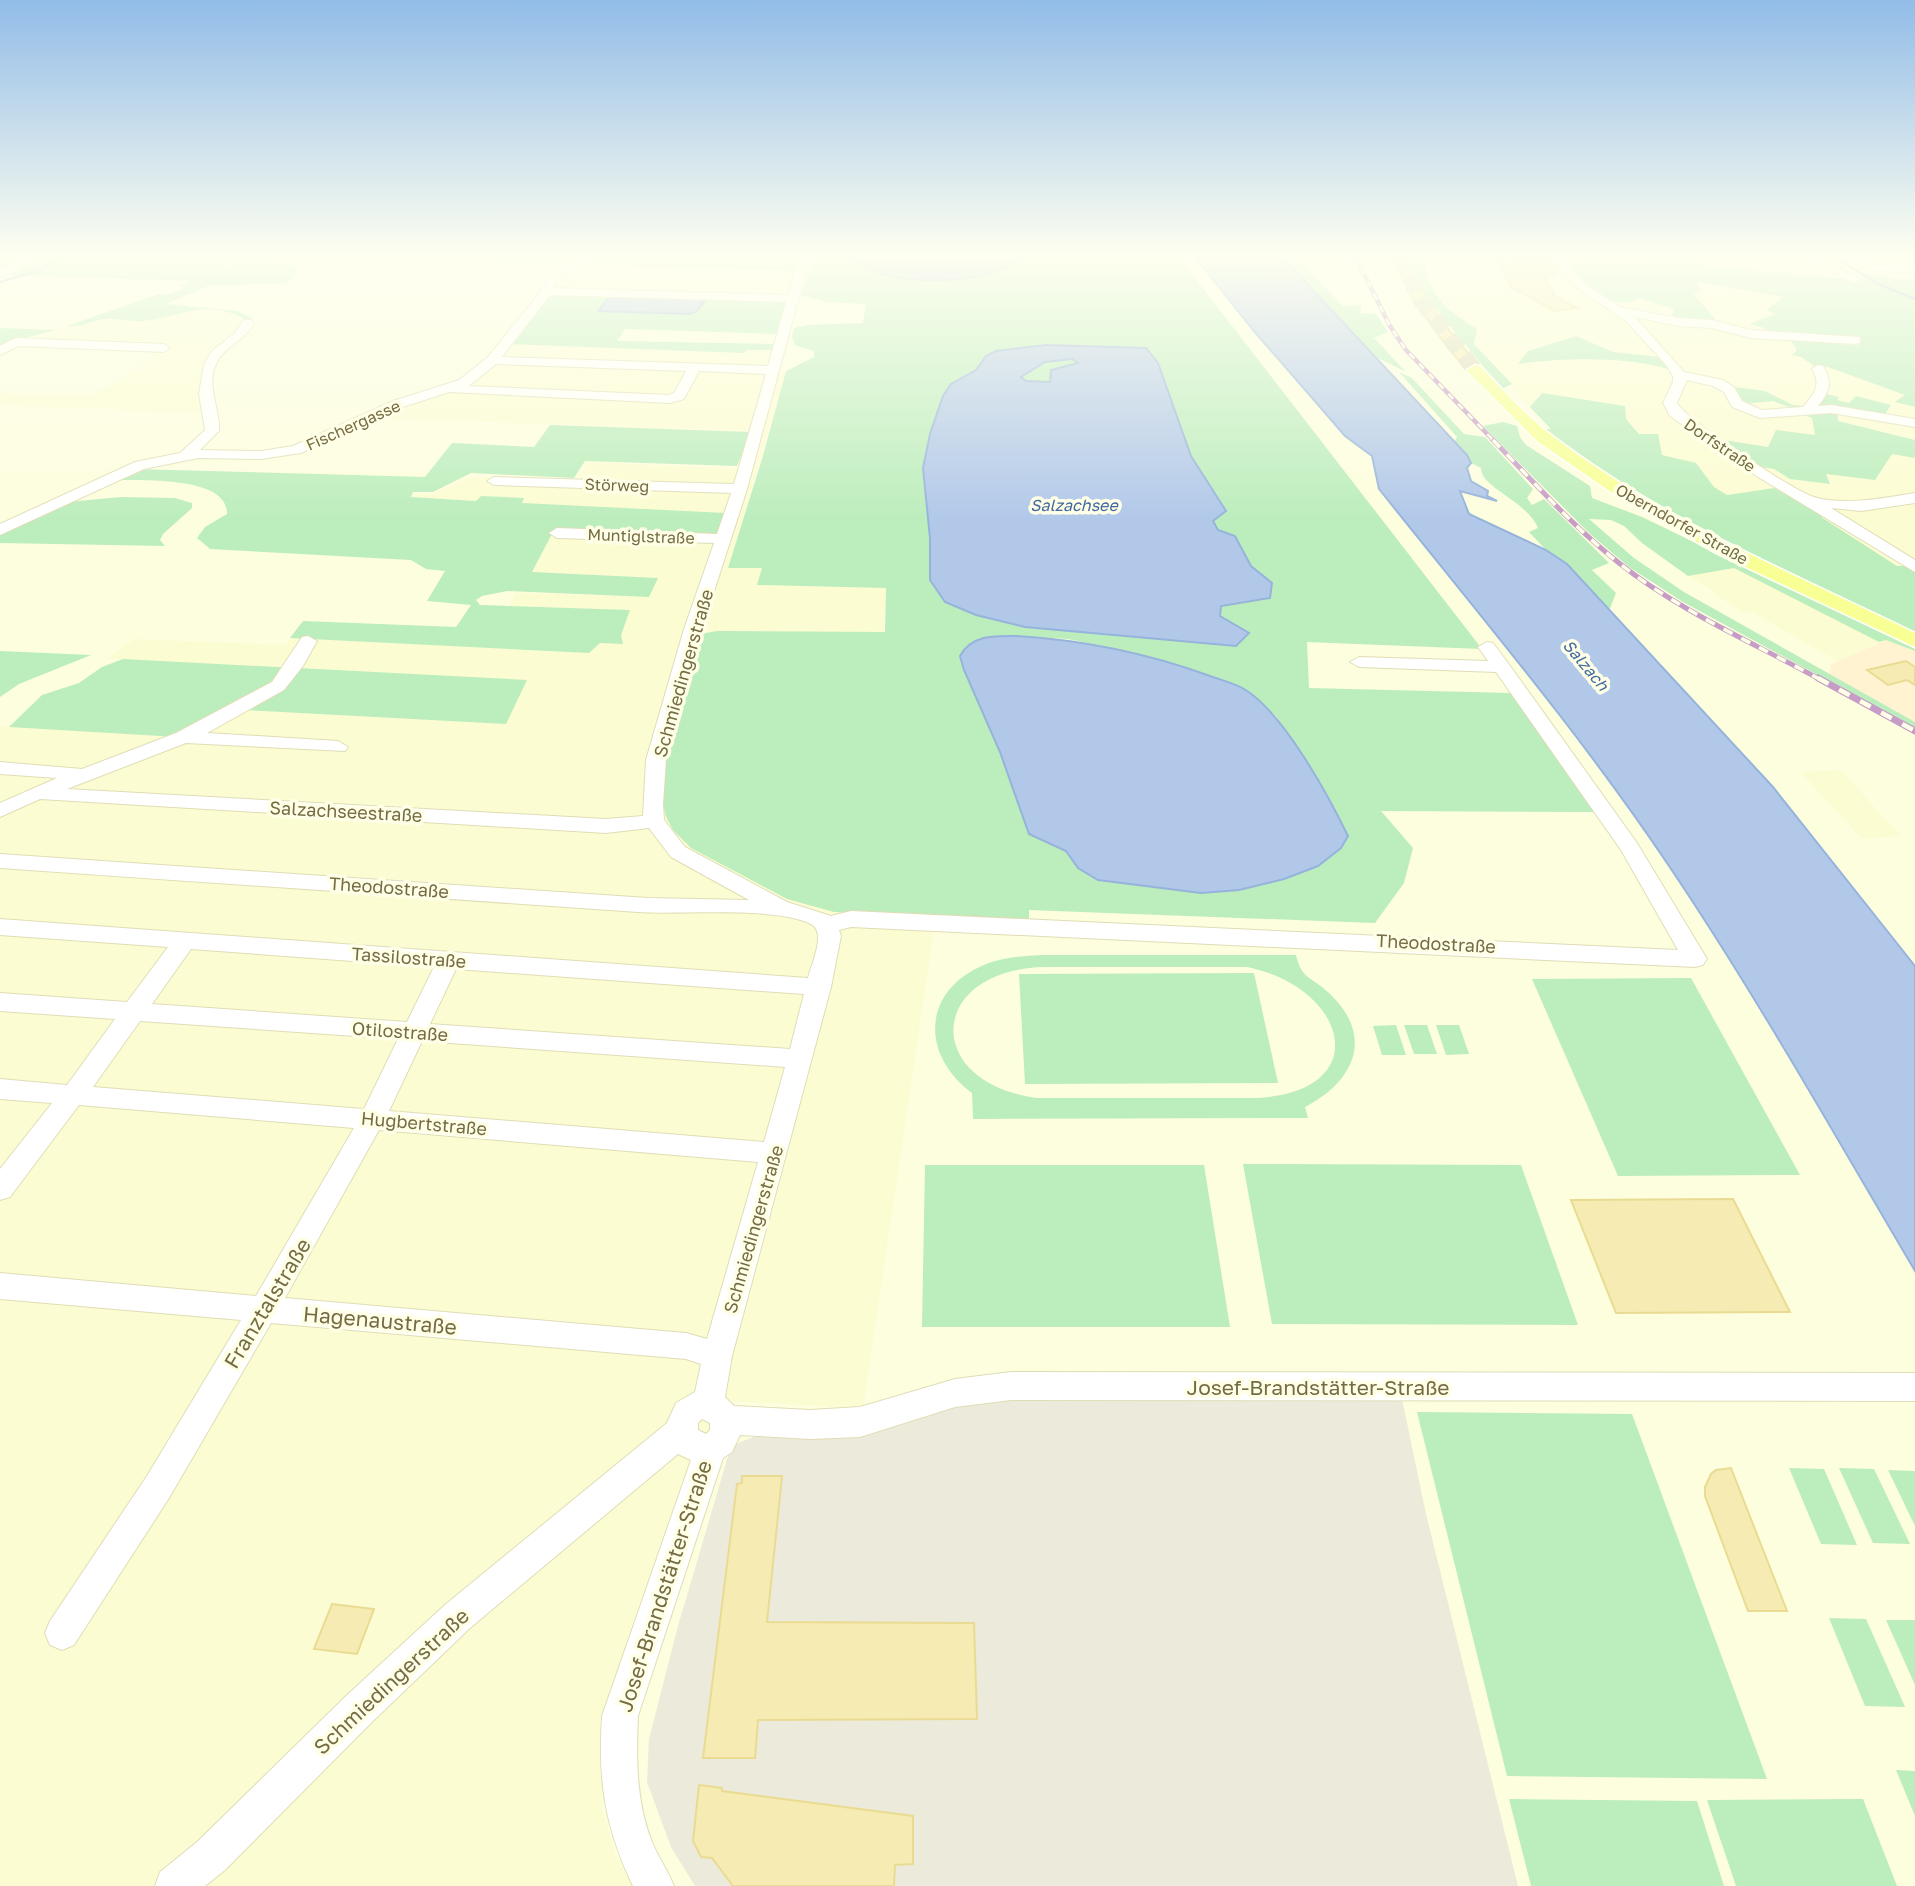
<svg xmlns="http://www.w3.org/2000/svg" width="1915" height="1886" font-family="'Golos Text',sans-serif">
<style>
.residential{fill:#fcfcd2}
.commercial{fill:#fff3d1}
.industrial{fill:#eceadb}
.green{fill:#bcedbd;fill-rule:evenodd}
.water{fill:#b1c8e9;stroke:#96b3dc;stroke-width:2;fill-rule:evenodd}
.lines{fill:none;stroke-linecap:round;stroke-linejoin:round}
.stream{stroke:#96b3dc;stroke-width:2.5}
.building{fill:#f6ebb3;stroke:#eadb92;stroke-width:2}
.major-tunnel{stroke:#dbdab8;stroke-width:16;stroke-dasharray:16 8;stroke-linecap:butt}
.minor-casing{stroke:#e0ddb6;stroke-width:2}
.major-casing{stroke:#fff;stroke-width:3}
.minor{fill:#fff;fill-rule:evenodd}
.major{fill:#f8ff94;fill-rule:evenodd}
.rail-far2-casing{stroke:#c79dc8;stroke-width:4.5}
.rail-far1-casing{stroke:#c79dc8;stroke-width:5}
.rail-casing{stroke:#c79dc8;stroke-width:7}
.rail-far2{stroke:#feffe6;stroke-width:2.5;stroke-dasharray:7;stroke-linecap:butt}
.rail-far1{stroke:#feffe6;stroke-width:3.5;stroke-dasharray:10;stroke-linecap:butt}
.rail{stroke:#feffe6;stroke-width:4.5;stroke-dasharray:12;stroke-linecap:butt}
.labels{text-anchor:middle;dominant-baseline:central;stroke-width:7;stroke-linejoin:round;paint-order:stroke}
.far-street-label{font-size:16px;fill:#766c44;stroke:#feffe6}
.far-water-label{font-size:16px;font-style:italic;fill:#4369a2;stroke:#feffe6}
.street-label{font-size:18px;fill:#766c44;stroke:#feffe6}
.near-street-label{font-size:21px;fill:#766c44;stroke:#feffe6}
</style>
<rect width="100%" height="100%" fill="#fdfede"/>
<g class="residential">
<path d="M1426,256h223l4,5 -67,-1 2,3 -3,2h-16l16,19 33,20 14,-1 6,-5 22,6 45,17 10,-2 -21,-24 2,-13 88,15 -17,13 10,3 -20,10 7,5 25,8 8,14 -4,4 21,12 14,1 78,28 -10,7 19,5v33l-116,-27 13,5 4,17 -48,12 -50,-8 -10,3 66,46 11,-4 -25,-17 14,2 16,10 40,5 -5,-10 67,-21 23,5v114l-8,-6h-9l-124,-78 -47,7 -13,-8 -18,-24 -34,-8 -36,-36 -84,-26 -12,14 -56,-63 3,-15 -16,-10 -26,-26 -8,-12 -3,-14z"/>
<path d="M1699,257l216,1v22l-25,-1 -5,-4h-19l5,5 -100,-9h-40l-23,-3z"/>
<path d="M576,264l221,7 -6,25 -239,-4 -1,-10z"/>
<path d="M193,308l41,5 8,5 2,9 -30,28 -6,58 -208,-8v-11l90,2 34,-19 32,-22 6,-7 -139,-8 77,-23 41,4z"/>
<path d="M509,344l235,9 2,-3h28l-6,17 18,4 -58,196 35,1 -5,17 127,3 -1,45 -167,-2 -17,3 134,278 102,4 -73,492 -136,-7 -49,92 -52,149 -21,84 -4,80 15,51 16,29h-632v-1160l177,11 121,-68 -190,-11 26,-19 151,6 5,-7 299,15 11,-10 23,1 -2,-9 9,-25 -121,-4 7,-13 134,4 7,-19 -125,-6 21,-40 -31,-29 2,-4 -48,2 -66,-4 4,-3h18l39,-17 105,5 12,-20 150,7 14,-38 -380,-13 88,-32z"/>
<path d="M1734,568l57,28 88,46 -40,20 -87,-50 -6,1 -33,-19 3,-2 -28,-16z"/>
<path d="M1840,770l61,66 -39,3 -61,-67z"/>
</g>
<path class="commercial" d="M1886,640l29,11v71l-88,-49 4,-2 -1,-6z"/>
<path class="industrial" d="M1000,1397l402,2 24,115 92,372h-823l-24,-39 -24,-65 2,-43 29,-113 53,-180 39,-16z"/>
<g class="green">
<path d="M29,256l-8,9 6,2 13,-8 -8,-3h208l-32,22 39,-22h40l-12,6 17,2 6,5 -10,14 -80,3 -42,18 72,7 14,7 -1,5 -7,4 -1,-9c-39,-20 -64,0 -101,3 -12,1 -26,-3 -38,-2 -13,2 -23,9 -37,7l92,-32 7,1 18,-7 -4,-2 10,-5 -190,-6v-18z"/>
<path d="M314,256h274l117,4 5,-4h9l-2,3 46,1 4,-4h35l-5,15z"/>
<path d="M814,256h364l304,393 -175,-7 2,46 202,5 85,119 -215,-1 32,37 -9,35 -29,40 -346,-13v12l-195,-10 -47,-13 -96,-51 -18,-18 -7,-13 -5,-23 4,-30 35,-130 17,-3 168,1 1,-44 -129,-3 5,-17h-34l34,-109 24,-88 28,-14v-6l-19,-6 -3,-8 2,-9 13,-3 56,-2 3,-19 -40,-2 -25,-7zM1046,345l100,3 12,15 33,93 35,55 -13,10 5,9 17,6 16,30 21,17 -2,15 -49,8 -1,10 29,17 -14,13 -210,-19 -95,-47v-42l21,-154 26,-14 4,-8zM1017,636l51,3 64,13 112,37 32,27 22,36 20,114 -34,13 -45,11 -38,3 -123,-25 -12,-17 -37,-18 -29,-81z"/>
<path d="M1295,256l48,50 18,-1 -1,8 16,1 12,18 -14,6 32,34 -28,-14 -96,-101z"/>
<path d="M1426,256c-5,34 25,57 51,73l-3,15 38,40 -10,5 -71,-86 -25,-46z"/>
<path d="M1649,256h50l9,12c55,2 104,9 161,12l-4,-5h20l5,4 25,1v127l-20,-5 10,-7 -77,-28 -14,-1 -13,-9 -9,-2 5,-5 -7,-11 70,7 -4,-6 -87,-6 -5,-6 -15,-4 26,-10 -8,-4 16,-13 -86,-15 4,7 -7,6 22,25 -11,1 -30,-4 -3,-2 2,-6 -35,-11c-26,18 -54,-17 -71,-33l19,-2 -3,-3 68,1z"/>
<path d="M547,293l241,8 -10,33 -153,-5 -8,12 158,3 -1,6h-28l-2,3 -235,-9zM609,297l81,17 -92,-3z"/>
<path d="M0,328l56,2 -35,9 -21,11z"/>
<path d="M1576,336l37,16 47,5 8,12c-44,-13 -105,-11 -150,-5l10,-13z"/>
<path d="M1072,359l6,4 -16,4 -12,15 -24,-1 -6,-4 25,-15z"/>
<path d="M1399,372l13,6 52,56 21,3 48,52 -6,9 5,7 12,-6 65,64 -17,7 24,23 -7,18 -42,-47 -21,-14 -17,-18 9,-4c-12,-28 -57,-40 -57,-60l-10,-5 -17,-21 3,-5z"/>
<path d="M1725,386l40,5 28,14 12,1 -8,4 -24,-9 -30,3z"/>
<path d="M1542,393l83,13 1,13 13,15h19l4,21 34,8 18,24 13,8 47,-7 52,28 -5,1 76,49h10l8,6v64c-128,-62 -258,-121 -373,-207h9l-21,-22z"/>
<path d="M1826,394l13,3 -2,3 12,3 7,-7 35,9 -7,11 -68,-9z"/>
<path d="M1837,410l1,11 77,19v18l-23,-4 -17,26 -49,-6 4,10 -40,-5 -16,-10 -14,-2 -42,-28 50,8 8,-17 39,5 -3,-17 -15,-6z"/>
<path d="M1503,422l14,4 3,11 6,8 64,41 2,12 50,19 273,132v2l-29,-11 -7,2 -145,-74 -46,8 -46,-33 -18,-17 -13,-6 -22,-1 45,39 50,34 231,130v6l-232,-126 -54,-35 -40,-34 -106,-107z"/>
<path d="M550,425l201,7 -14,34 -152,-5 -11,17 -103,-5 -38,19h-20l-2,5 65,4 5,-5 43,2 -2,5 204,10 -10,25 -163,-6 -21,40 126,6 -9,19 -142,-6 -25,5 -6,4 4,5 150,5 -9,25 2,9 -23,-1 -11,10 -299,-15 13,-17 153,6 15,-22 -44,-4 18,-30 -19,-2 -15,-9 -201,-11 -13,-11 8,-11 22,-13c1,-39 -88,-33 -116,-34l24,-11 290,8 27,-34 82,4z"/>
<path d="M121,497l54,1 17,5v5l-29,26 -3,6 5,6 -165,-3v-11l67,-30z"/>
<path d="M0,651l91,4 -72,29 -19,13z"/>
<path d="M123,659l404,21 -21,44 -261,-14 -68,27 -168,-10 33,-32 37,-12 23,-16z"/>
<path d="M1042,955h254c6,26 16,21 34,39 45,43 24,88 -25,113l3,11 -335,1 -1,-26c-54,-40 -49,-106 17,-130 17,-6 35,-7 53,-8zM1247,967c101,21 129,124 10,131h-220c-116,-16 -109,-128 7,-131z"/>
<path d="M1254,973l24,110 -253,1 -6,-110z"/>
<path d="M1691,978l109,197 -182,1 -86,-197z"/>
<path d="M1396,1025l10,30h-24l-9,-29z"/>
<path d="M1404,1025h23l10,29h-23z"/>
<path d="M1436,1025h23l10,29 -23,1z"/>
<path d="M1243,1164l278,1 57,160 -306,-1z"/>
<path d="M925,1165h279l26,162h-308z"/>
<path d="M1417,1412l215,2 135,365 -260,-3z"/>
<path d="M1789,1468l35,1 33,76 -36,-1z"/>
<path d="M1839,1468l35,1 36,75 -37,-1z"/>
<path d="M1888,1470l27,1v55z"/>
<path d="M1829,1618l37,1 39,88 -40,-1z"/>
<path d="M1886,1620h29v65z"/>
<path d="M1896,1770l19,1v45z"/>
<path d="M1509,1799l188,2 27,85h-193z"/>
<path d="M1863,1799l34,87h-161l-29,-86z"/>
</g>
<g class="water">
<path d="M1026,256c-11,7 -22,13 -34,17 -37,10 -113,14 -140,-17z"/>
<path d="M1195,257h87l185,198 4,8 -4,5 4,13 17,10 -1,5 10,5 -37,-10 9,23 77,36 21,14 206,223 142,179v305c-81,-137 -159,-276 -248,-408 -88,-131 -190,-251 -288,-374l-7,-33 -27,-20 -92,-106z"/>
<path d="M609,297l90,2 6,2 -9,11 -6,2 -92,-3z"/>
<path d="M1046,345l100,3 12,15 33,93 35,55 -13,10 5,9 17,6 16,30 21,17 -2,15 -49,8 -1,10 29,17 -13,13 -211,-19 -49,-12 -31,-13 -15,-22v-42l-7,-70 7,-34 13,-38 8,-12 25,-14 10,-14 10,-5zM1072,359l6,4 -27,7 -1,12 -24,-1 -5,-4 24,-15z"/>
<path d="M1017,636c66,4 130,17 193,40 11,4 24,7 34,13 39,23 84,106 104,147l-7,12 -23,18 -34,13 -45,11 -38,3 -103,-13 -20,-12 -12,-17 -37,-17 -29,-82 -36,-82 -4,-14c12,-22 36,-20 57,-20z"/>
</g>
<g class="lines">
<g class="stream">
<path d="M1841,261l35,22 39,16"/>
<path d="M0,282l38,-11 23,-15"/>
</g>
</g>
<g class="building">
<path d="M1391,256h13l35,62 37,45 -11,5 -17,-20 -35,-49z"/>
<path d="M1495,258l53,2 9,15 -14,-1 13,23 21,11 -22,3 -43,-23z"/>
<path d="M1906,661l9,6v18l-8,-5 -19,5 -21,-15z"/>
<path d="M1733,1199l57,113 -174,1 -45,-113z"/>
<path d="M1731,1468l56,143h-39l-43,-115v-9l6,-13 5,-4z"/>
<path d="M742,1476h40l-15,146 207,1 3,96 -219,1 -3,38h-52l34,-274 5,-1z"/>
<path d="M332,1604l42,5 -17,45 -43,-5z"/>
<path d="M699,1785l23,3v3l191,25v48l-18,1 -1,21h-161l-21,-28 -11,-1 -8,-16z"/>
</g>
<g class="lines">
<path class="major-tunnel" d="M1398,256l24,46 53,68"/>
<defs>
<g id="minor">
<path d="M19,256h12l-14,15 -17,6v-7l9,-3z"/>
<path d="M577,256h14l-28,18 -10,14 235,7 11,-39h11l-63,233 -45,140 -36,131 -3,44 1,16 21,27 102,55 44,14 20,-5 827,39 -57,-100 -125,-178 -137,-5 -9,-5 9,-5 129,4 -10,-14 9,-5 6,1 15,20 129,180 70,116 -4,6 -8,2 -844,-40 -12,3 2,6 -10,51 -99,369 -7,41 9,9 76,4 50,-3 95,-28 56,-7 904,1v28l-904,-1 -56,7 -95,30 -50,2 -70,-4 -8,17 -9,6 -85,258c-2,42 -2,86 14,126 6,15 16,29 22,44h-41l-3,-6c-26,-57 -32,-102 -28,-164l89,-256 -13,-6 -208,174 -98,94 -147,148 -20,16h-50l5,-14 37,-30 149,-146 100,-92 221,-181 9,-20 19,-11 6,-28 -15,-5 -415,-36 -102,175 -95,147 -12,5 -12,-5 -5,-12 5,-12 97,-145 94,-156 -241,-21v-26l256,23 98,-168 -275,-23 -69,92 -10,3v-31l52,-66 -52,-4v-20l67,6 48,-66 -115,-8v-18l127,9 41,-55 -168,-12v-16l808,59c3,-13 19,-46 3,-54 -36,-18 -129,-9 -173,-12 -213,-15 -425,-29 -638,-44v-14l648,44 101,2 -78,-43 -22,-29 -43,5 -566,-34 -40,18v-14l57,-25 -57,-4v-12l82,7 94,-36 96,-51 30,-45 6,-1 9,5 -14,25 -19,24 -77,43 131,8 10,6 -3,4 -159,-8 -119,46 539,30 37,-3 3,-56 38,-131 30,-86 -157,-5 -8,-5 8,-5 160,6 14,-41 -237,-8 -7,-4 7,-4 240,7 32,-110 -67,-3 -15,28 -14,4 -221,-11 -46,15 -102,46 -40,6 -63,-1 -54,11 -144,66v-11l135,-62 45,-9 25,-23 -6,-36 5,-30 8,-13 23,-18 9,-13h8l2,3c-8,16 -26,22 -35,36 -16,23 2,50 0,72l-19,19 61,1 32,-5 100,-45 66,-21 29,-23 50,-62 13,-21zM550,295l236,7 -18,64 -266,-9zM496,364l190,7 -12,22 -5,2 -200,-9zM191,949l243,18 -27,55 -255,-18zM456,969l348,25 -14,55 -360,-25zM140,1021l258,18 -34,70 -271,-22zM422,1041l363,26 -21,75 -375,-31zM379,1130l379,32 -51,177 -21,-6 -401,-35zM702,1419l8,4v7l-4,4 -8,-4v-7z"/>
<path d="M1548,256h12l25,28 35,23 58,11 34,2 39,10 109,7v6l-4,1 -105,-6 -39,-10 -34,-2 -43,-9 49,55 39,8 11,7 8,14 20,9 41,-3c11,-13 19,-22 9,-38l6,-4 5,1c10,16 7,26 -5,40l13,-1 84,14v8l-84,-14 -71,5 -28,-11 -8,-15 -11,-6 -26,-6 -10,23c7,15 118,89 137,94 28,9 71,1 101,-4v10l-54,8 -30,-3 84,52v12l-157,-95 -88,-61 -7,-13 10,-21v-6l-6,-10 -40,-44 -50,-34z"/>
<path d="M1797,256h15l51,24 -10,2z"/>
<path d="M1852,256h11v3l12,6 40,1v6l-42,-1 -20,-8z"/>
<path d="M16,338l148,6 6,4 -6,4 -146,-6 -18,9v-9z"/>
</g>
<path id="major" d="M1475,365l6,2c22,23 43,47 69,67 110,85 240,138 365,199v14l-199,-94 -92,-52 -87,-60 -68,-68 -2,-3z"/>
</defs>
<use href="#minor" class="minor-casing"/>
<use href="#major" class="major-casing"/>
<use href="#minor" class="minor"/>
<use href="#major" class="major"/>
<defs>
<path id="rail-far2" d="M1355,256l35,70 16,24 89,92"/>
<path id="rail-far1" d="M1493,440c41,42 80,87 126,123 60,48 135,80 202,117"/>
<path id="rail" d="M1818,678l97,53"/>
</defs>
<use href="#rail-far2" class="rail-far2-casing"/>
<use href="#rail-far1" class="rail-far1-casing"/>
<use href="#rail" class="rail-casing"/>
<use href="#rail-far2" class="rail-far2"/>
<use href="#rail-far1" class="rail-far1"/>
<use href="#rail" class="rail"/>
</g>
<linearGradient id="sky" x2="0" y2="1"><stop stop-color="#92bce8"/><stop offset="0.49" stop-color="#fefff0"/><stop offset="1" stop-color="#fefff0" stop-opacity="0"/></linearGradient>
<rect width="1915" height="521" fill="url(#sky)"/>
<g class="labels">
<g class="far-street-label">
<text transform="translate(353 425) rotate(-24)">Fischergasse</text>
<text transform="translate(1720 445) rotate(34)">Dorfstraße</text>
<text transform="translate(617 485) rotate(2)">Störweg</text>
<text transform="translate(1682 524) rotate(29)">Oberndorfer Straße</text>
<text transform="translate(641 536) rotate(2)">Muntiglstraße</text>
</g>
<g class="far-water-label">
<text x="1074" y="505">Salzachsee</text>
<text transform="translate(1586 665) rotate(50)">Salzach</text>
</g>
<g class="street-label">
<text transform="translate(683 673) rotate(-74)">Schmiedingerstraße</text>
<text transform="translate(346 811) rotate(3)">Salzachseestraße</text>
<text transform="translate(389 887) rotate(4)">Theodostraße</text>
<text transform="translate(1436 943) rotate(3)">Theodostraße</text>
<text transform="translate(409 957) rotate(4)">Tassilostraße</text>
<text transform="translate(400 1031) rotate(4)">Otilostraße</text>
<text transform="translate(424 1123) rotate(5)">Hugbertstraße</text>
<text transform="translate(753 1229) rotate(-74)">Schmiedingerstraße</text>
</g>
<g class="near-street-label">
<text transform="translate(267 1303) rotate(-59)">Franztalstraße</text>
<text transform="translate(380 1320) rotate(5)">Hagenaustraße</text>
<text x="1318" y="1387">Josef-Brandstätter-Straße</text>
<text transform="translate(664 1586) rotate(-72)">Josef-Brandstätter-Straße</text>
<text transform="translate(391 1681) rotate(-43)">Schmiedingerstraße</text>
</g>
</g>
</svg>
